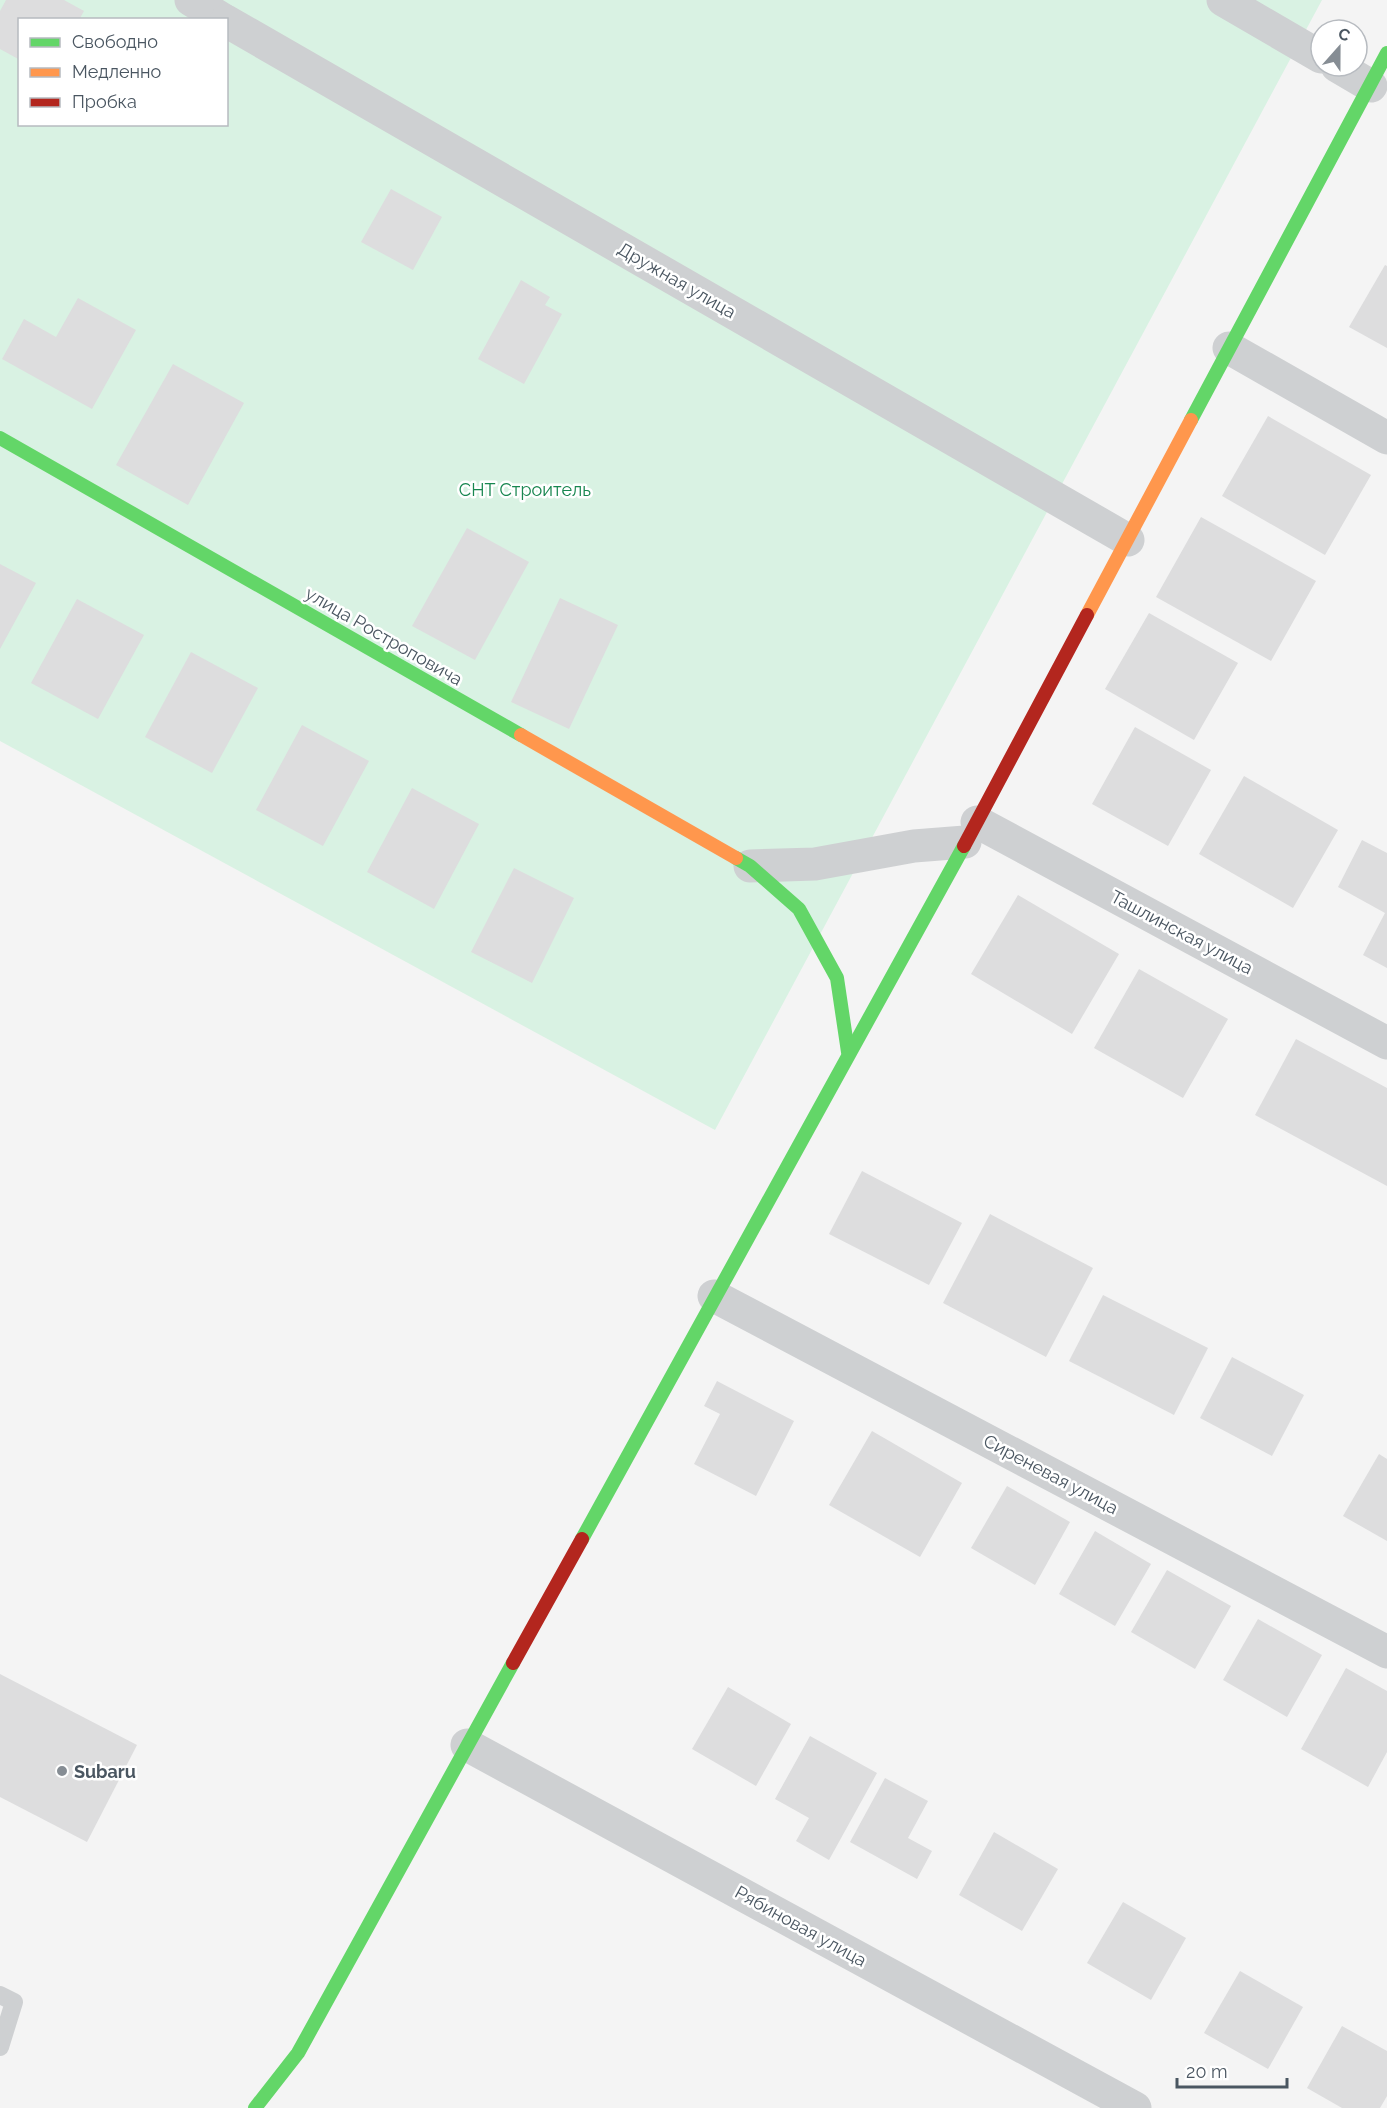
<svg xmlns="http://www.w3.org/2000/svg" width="1387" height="2108" font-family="Raleway,sans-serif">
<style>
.green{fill:#d9f2e3;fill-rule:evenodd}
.building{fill:#ddddde}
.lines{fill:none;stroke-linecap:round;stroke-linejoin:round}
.lane{stroke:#ced0d2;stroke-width:18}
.street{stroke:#ced0d2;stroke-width:33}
.fast{stroke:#63d668;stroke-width:14}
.slow{stroke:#ff974d;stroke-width:14}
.jam{stroke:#b3261e;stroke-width:14}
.poi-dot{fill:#868d94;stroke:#fff;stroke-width:2}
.labels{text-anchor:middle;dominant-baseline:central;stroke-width:5;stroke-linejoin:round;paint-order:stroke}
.street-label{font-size:18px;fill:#4a5661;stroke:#fff}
.park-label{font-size:18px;fill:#17864f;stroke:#fff}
.poi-label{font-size:18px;font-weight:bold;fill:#4a5661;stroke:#fff;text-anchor:start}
</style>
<rect width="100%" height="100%" fill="#f4f4f4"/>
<path class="green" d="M0,0h1322l-607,1130 -715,-389zM20,20h206v104h-206z"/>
<g class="building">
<path d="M6,0h58l20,11 -5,9h-59v40l-20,-11v-38z"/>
<path d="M391,189l51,28 -29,53 -52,-28z"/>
<path d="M1385,265l2,1v82l-38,-21z"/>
<path d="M521,280l29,17 -5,8 17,9 -38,70 -46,-25z"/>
<path d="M78,298l58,32 -44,79 -90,-50 22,-40 32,18z"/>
<path d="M173,364l71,39 -56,102 -72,-40z"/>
<path d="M1268,416l103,59 -46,80 -103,-59z"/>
<path d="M1201,517l115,64 -45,80 -115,-64z"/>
<path d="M467,528l62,34 -54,98 -63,-34z"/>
<path d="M0,564l36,19 -36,66z"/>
<path d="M560,598l58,27 -49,104 -58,-27z"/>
<path d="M77,599l67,36 -46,84 -67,-36z"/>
<path d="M1149,613l89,50 -44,77 -89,-51z"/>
<path d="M191,652l67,36 -46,85 -67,-36z"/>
<path d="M302,725l67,36 -46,85 -67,-36z"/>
<path d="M1135,727l76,43 -43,76 -76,-42z"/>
<path d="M1244,776l94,54 -45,78 -94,-54z"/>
<path d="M412,788l67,36 -45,85 -67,-37z"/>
<path d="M1362,840l25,13v115l-24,-13 22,-42 -47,-26z"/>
<path d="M514,868l60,30 -42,85 -61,-31z"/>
<path d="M1018,895l101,59 -47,80 -101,-60z"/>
<path d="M1139,969l89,50 -45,79 -89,-50z"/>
<path d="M1296,1039l91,49v98l-132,-71z"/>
<path d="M862,1171l100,52 -33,62 -100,-51z"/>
<path d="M990,1214l103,54 -47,89 -103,-54z"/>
<path d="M1103,1295l105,53 -34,67 -105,-54z"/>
<path d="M1232,1357l72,38 -32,61 -72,-38z"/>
<path d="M717,1381l77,40 -38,75 -62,-32 26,-50 -16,-8z"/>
<path d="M872,1431l90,52 -42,74 -91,-52z"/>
<path d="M1379,1454l8,5v82l-44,-25z"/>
<path d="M1007,1486l63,36 -35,63 -64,-37z"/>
<path d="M1095,1531l56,33 -36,62 -56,-32z"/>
<path d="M1167,1570l64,36 -36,63 -64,-37z"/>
<path d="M1258,1619l64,36 -35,62 -64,-37z"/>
<path d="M1346,1668l41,23v61l-19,35 -67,-38z"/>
<path d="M0,1674l137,71 -50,97 -87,-45z"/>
<path d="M728,1687l63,37 -35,62 -64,-37z"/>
<path d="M810,1736l67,37 -48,87 -33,-19 13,-23 -34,-19z"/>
<path d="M885,1778l43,23 -20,37 24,13 -15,28 -67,-37z"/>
<path d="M994,1832l64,37 -36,62 -63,-36z"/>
<path d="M1123,1902l63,36 -35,62 -64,-37z"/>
<path d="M1240,1971l63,36 -35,62 -64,-36z"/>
<path d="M1342,2026l45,25v45l-7,12h-38l-35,-20z"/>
</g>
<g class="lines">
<path class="lane" d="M0,1995l14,7 -14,45"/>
<g class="street">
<path d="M191,0l33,20"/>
<path d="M1223,0l98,57"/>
<path d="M226,21l902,519"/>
<path d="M1337,66l34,20"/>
<path d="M1229,348l158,90"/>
<path d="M977,822l410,221"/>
<path d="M750,866l65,-2 99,-18 51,-4"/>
<path d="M714,1296l673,356"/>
<path d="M467,1745l668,363"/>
</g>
<g class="fast">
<path d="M1191,420l196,-367"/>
<path d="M0,438l521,297"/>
<path d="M736,858l14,8 49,43 38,69 11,74"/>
<path d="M582,1539l382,-693"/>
<path d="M255,2108l43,-55 215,-390"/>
</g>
<g class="slow">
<path d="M1087,615l104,-195"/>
<path d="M521,735l215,123"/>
</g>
<g class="jam">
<path d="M964,846l123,-231"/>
<path d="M513,1663l69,-124"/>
</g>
</g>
<circle class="poi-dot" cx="62" cy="1771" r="6"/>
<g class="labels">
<g class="street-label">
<text transform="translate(677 280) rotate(30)">Дружная улица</text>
<text transform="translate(384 636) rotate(30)">улица Ростроповича</text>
<text transform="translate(1182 932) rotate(28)">Ташлинская улица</text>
<text transform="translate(1051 1474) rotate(28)">Сиреневая улица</text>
<text transform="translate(801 1926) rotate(29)">Рябиновая улица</text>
</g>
<g class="park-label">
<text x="525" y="489">СНТ Строитель</text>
</g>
<g class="poi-label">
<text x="74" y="1771">Subaru</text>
</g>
</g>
<rect x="18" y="18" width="210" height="108" fill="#ffffff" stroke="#b7bbc0" stroke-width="1.5"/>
<rect x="30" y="38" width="30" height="9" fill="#63d668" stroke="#b7bbc0" stroke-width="1.5"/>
<text x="72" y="48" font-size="18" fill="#4a5661">Свободно</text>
<rect x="30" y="68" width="30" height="9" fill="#ff974d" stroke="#b7bbc0" stroke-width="1.5"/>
<text x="72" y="78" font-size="18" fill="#4a5661">Медленно</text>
<rect x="30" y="98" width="30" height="9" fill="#b3261e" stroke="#b7bbc0" stroke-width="1.5"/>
<text x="72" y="108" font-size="18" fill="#4a5661">Пробка</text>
<g transform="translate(1339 48) rotate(21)"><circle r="28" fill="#ffffff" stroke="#b7bbc0" stroke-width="1.5"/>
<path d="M0-4.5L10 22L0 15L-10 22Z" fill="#868d94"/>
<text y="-9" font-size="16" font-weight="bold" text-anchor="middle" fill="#4a5661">С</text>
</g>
<path d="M1177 2078v9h110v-9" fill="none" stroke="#4a5661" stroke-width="3"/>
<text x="1186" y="2078" font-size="18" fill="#4a5661" stroke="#ffffff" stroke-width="4.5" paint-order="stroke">20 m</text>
</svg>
